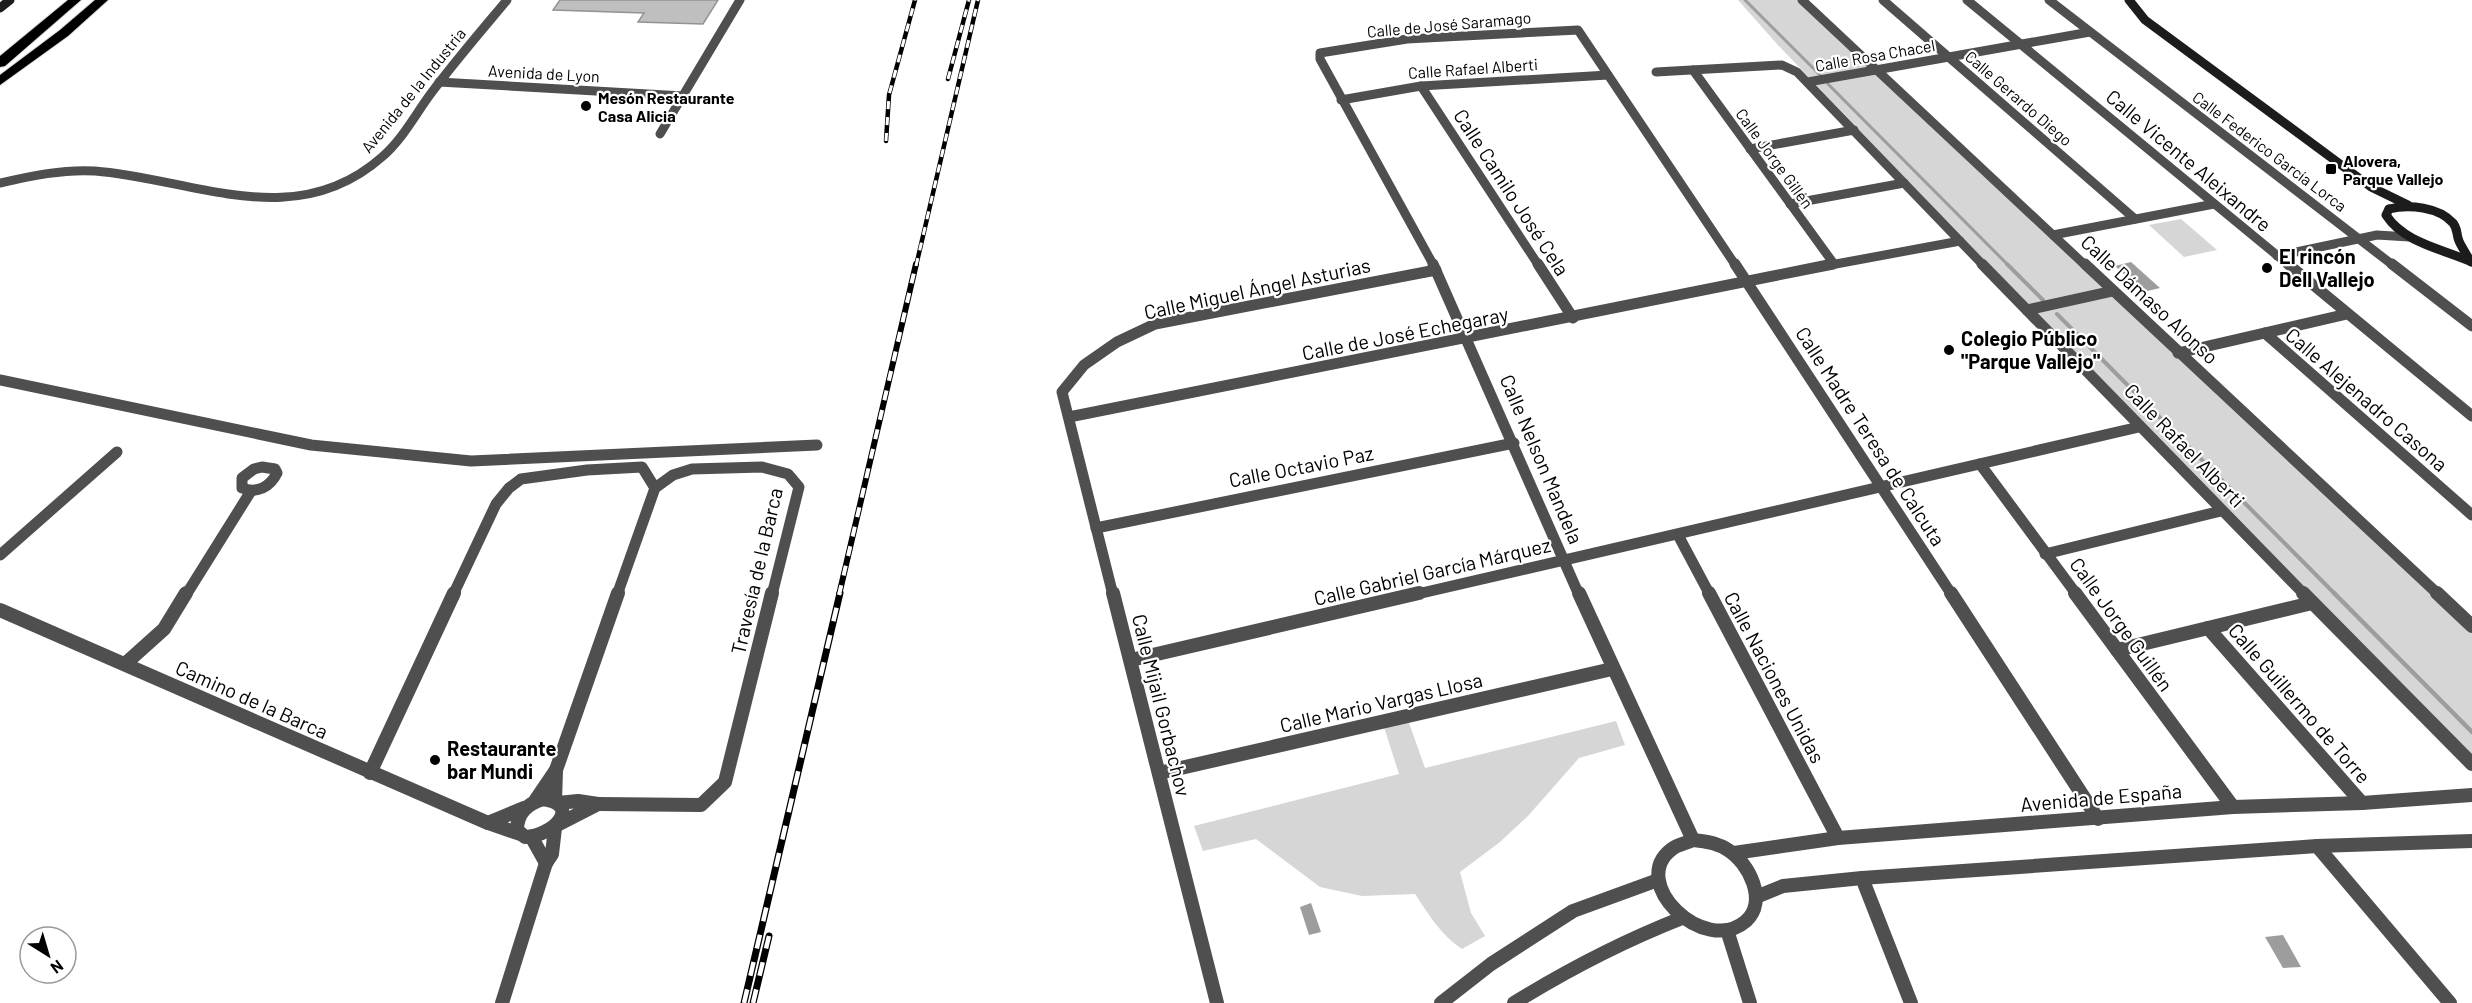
<svg xmlns="http://www.w3.org/2000/svg" width="2472" height="1003" font-family="Barlow,sans-serif">
<style>
.green{fill:#d6d6d6}
.water{fill:#9d9d9d}
.lines{fill:none;stroke-linecap:round;stroke-linejoin:round}
.stream-far2{stroke:#9d9d9d;stroke-width:3}
.stream-far1{stroke:#9d9d9d;stroke-width:4}
.stream{stroke:#9d9d9d;stroke-width:4.5}
.building{fill:#bfbfbf;stroke:#939393;stroke-width:1.5}
.highway-casing{stroke:#dbdbdb;stroke-width:2}
.street-far2{stroke:#4f4f4f;stroke-width:9}
.street-far1{stroke:#4f4f4f;stroke-width:11}
.street{stroke:#4f4f4f;stroke-width:14}
.secondary{stroke:#1c1c1c;stroke-width:9}
.highway{fill:#000;fill-rule:evenodd}
.rail-far2-casing{stroke:#000;stroke-width:4.5}
.rail-far1-casing{stroke:#000;stroke-width:6}
.rail-casing{stroke:#000;stroke-width:7}
.rail-far2{stroke:#fff;stroke-width:3;stroke-dasharray:8;stroke-linecap:butt}
.rail-far1{stroke:#fff;stroke-width:4;stroke-dasharray:10;stroke-linecap:butt}
.rail{stroke:#fff;stroke-width:4.5;stroke-dasharray:14;stroke-linecap:butt}
.poi-dot{fill:#000;stroke:#fff;stroke-width:2}
.labels{text-anchor:middle;dominant-baseline:central;stroke-width:4.5;stroke-linejoin:round;paint-order:stroke}
.far-street-label{font-size:16px;fill:#000;stroke:#fff}
.far-poi-label{font-size:16px;font-weight:bold;fill:#000;stroke:#fff;text-anchor:start}
.street-label{font-size:20px;fill:#000;stroke:#fff}
.poi-label{font-size:20px;font-weight:bold;fill:#000;stroke:#fff;text-anchor:start}
</style>
<rect width="100%" height="100%" fill="#fff"/>
<g class="green">
<path d="M1738,0h63l671,632v126l-437,-444 -258,-270z"/>
<path d="M2181,219l36,31 -33,7 -35,-32z"/>
<path d="M1408,720l17,48 191,-47 9,24 -46,13 -51,58 -28,26 -40,30 11,41 14,23 -23,13c-21,-14 -33,-34 -47,-55l-53,2 -42,-9 -64,-48 -53,12 -9,-25 205,-52 -15,-47z"/>
</g>
<g class="water">
<path d="M2131,262l29,26 -17,4 -28,-26z"/>
<path d="M1311,903l10,29 -12,3 -9,-28z"/>
<path d="M2283,935l18,32 -18,1 -18,-31z"/>
</g>
<g class="lines">
<g class="stream-far2">
<path d="M1745,0l76,76"/>
<path d="M1828,84l181,182"/>
</g>
<g class="stream-far1">
<path d="M2007,264l36,36"/>
<path d="M2057,314l279,281"/>
</g>
<path class="stream" d="M2334,593l138,139"/>
</g>
<path class="building" d="M560,0h158l-15,24 -65,-2 6,-9 -91,-3z"/>
<g class="lines">
<defs>
<g id="highway">
<path d="M68,0h13l-76,66 -5,1v-11z"/>
<path d="M95,0h13l-40,36 -68,49v-10l60,-45z"/>
</g>
</defs>
<use href="#highway" class="highway-casing"/>
<g class="street-far2">
<path d="M1802,0l284,266"/>
<path d="M1883,0l252,219"/>
<path d="M1967,0l323,266"/>
<path d="M2049,0l345,266"/>
<path d="M1693,70l141,194"/>
<path d="M1656,72l126,-7 15,7 187,194"/>
<path d="M439,82l244,14"/>
<path d="M1808,82l282,-50"/>
<path d="M1421,86l118,180"/>
<path d="M1341,100l80,-14 187,-11"/>
<path d="M660,134l80,-134"/>
<path d="M1750,149l104,-19"/>
<path d="M0,183c31,-7 63,-14 95,-12 99,8 200,63 287,-14 21,-18 34,-44 50,-65 24,-32 50,-62 75,-92"/>
<path d="M1790,204l114,-21"/>
<path d="M2053,235l161,-31"/>
<path d="M2277,256l100,-21 32,2"/>
<path d="M1434,266l-114,-207v-6l87,-14 171,-9 158,236"/>
<path d="M1825,266l135,-25"/>
</g>
<g class="street-far1">
<path d="M1433,264l146,331"/>
<path d="M1538,264l35,54"/>
<path d="M1735,264l217,331"/>
<path d="M1982,264l323,331"/>
<path d="M2085,264l354,331"/>
<path d="M2288,264l184,152"/>
<path d="M2392,264l80,62"/>
<path d="M2027,310l86,-19"/>
<path d="M2265,333l207,182"/>
<path d="M2178,353l169,-39"/>
<path d="M0,380l311,65 160,16 346,-16"/>
<path d="M1069,417l764,-153"/>
<path d="M1980,464l97,131"/>
<path d="M262,467l13,2 2,4c-7,14 -20,21 -35,15v-10l12,-9z"/>
<path d="M1096,528l418,-85"/>
<path d="M1678,535l32,60"/>
<path d="M2045,554l176,-43"/>
<path d="M0,555l117,-103"/>
<path d="M186,595l65,-104"/>
<path d="M453,595l43,-91 13,-16 12,-9 66,-9 55,-3 13,21"/>
<path d="M617,595l38,-107 18,-13 19,-6 70,-2 26,7 11,13 -27,108"/>
<path d="M1113,595l-51,-203 22,-27 33,-23 38,-18 281,-54"/>
<path d="M1413,595l726,-168"/>
</g>
<g class="street">
<path d="M1113,593l104,410"/>
<path d="M1579,593l114,247"/>
<path d="M1709,593l129,245"/>
<path d="M1951,593l147,226"/>
<path d="M2075,593l158,214"/>
<path d="M2303,593l169,171"/>
<path d="M2437,593l35,33"/>
<path d="M0,610l488,213"/>
<path d="M2208,628l154,175"/>
<path d="M2117,650l195,-47"/>
<path d="M1131,660l288,-67"/>
<path d="M125,664l39,-35 22,-36"/>
<path d="M556,770l62,-177"/>
<path d="M370,773l84,-180"/>
<path d="M1159,773l453,-104"/>
<path d="M543,799c40,6 10,37 -18,38l-8,-7c0,-17 10,-26 26,-31z"/>
<path d="M535,801l21,-31 -1,31"/>
<path d="M558,803l20,-2 20,3 -39,20"/>
<path d="M598,804l103,1 24,-23 47,-189"/>
<path d="M520,834l-32,-11 36,-15"/>
<path d="M532,838l14,25 6,-9 3,-26"/>
<path d="M1693,840c12,1 25,3 35,10 21,13 40,51 18,71 -42,36 -119,-39 -74,-72 5,-4 15,-6 21,-9z"/>
<path d="M2317,846l133,157"/>
<path d="M1734,853l104,-15 395,-31 129,-4 110,-8"/>
<path d="M1862,878l49,125"/>
<path d="M1756,897l27,-11 79,-8 455,-32 155,-5"/>
<path d="M1727,930l23,73"/>
<path d="M502,1003l44,-140"/>
<path d="M1441,1003l50,-39 82,-53 85,-31"/>
<path d="M1514,1003c55,-34 107,-61 168,-85"/>
</g>
<g class="secondary">
<path d="M2129,0l16,20 226,167 37,18"/>
<path d="M0,8l10,-8"/>
<path d="M2389,209c20,-5 50,-2 64,14 5,6 3,11 6,18 3,7 8,14 12,21"/>
<path d="M2389,209l-3,6c18,28 57,34 86,47"/>
</g>
<use href="#highway" class="highway"/>
<defs>
<g id="rail-far2">
<path d="M948,79l21,-79"/>
<path d="M886,141l3,-46 26,-95"/>
<path d="M916,266l62,-266"/>
</g>
<path id="rail-far1" d="M839,595l77,-331"/>
<g id="rail">
<path d="M744,1003l96,-410"/>
<path d="M753,1003l16,-67"/>
</g>
</defs>
<use href="#rail-far2" class="rail-far2-casing"/>
<use href="#rail-far1" class="rail-far1-casing"/>
<use href="#rail" class="rail-casing"/>
<use href="#rail-far2" class="rail-far2"/>
<use href="#rail-far1" class="rail-far1"/>
<use href="#rail" class="rail"/>
</g>
<g class="poi-dot">
<circle cx="586" cy="106" r="6"/>
<rect x="2325" y="163" width="12" height="12" rx="3"/>
<circle cx="2267" cy="268" r="6"/>
<circle cx="1949" cy="350" r="6"/>
<circle cx="435" cy="760" r="6"/>
</g>
<g class="labels">
<g class="far-street-label">
<text transform="translate(1449 24) rotate(-5)">Calle de José Saramago</text>
<text transform="translate(1875 55) rotate(-10)">Calle Rosa Chacel</text>
<text transform="translate(1473 68) rotate(-4)">Calle Rafael Alberti</text>
<text transform="translate(544 73) rotate(3)">Avenida de Lyon</text>
<text transform="translate(413 90) rotate(-51)">Avenida de la Industria</text>
<text transform="translate(2019 98) rotate(41)">Calle Gerardo Diego</text>
<text transform="translate(2270 151) rotate(37)">Calle Federico García Lorca</text>
<text transform="translate(1775 158) rotate(54)">Calle Jorge Gillén</text>
</g>
<g class="far-poi-label">
<text x="598" y="97">Mesón Restaurante<tspan x="598" dy="18">Casa Alicia</tspan></text>
<text x="2343" y="160">Alovera,<tspan x="2343" dy="18">Parque Vallejo</tspan></text>
</g>
<g class="street-label">
<text transform="translate(2189 160) rotate(40)">Calle Vicente Aleixandre</text>
<text transform="translate(1512 192) rotate(57)">Calle Camilo José Cela</text>
<text transform="translate(1257 288) rotate(-12)">Calle Miguel Ángel Asturias</text>
<text transform="translate(2150 299) rotate(43)">Calle Dámaso Alonso</text>
<text transform="translate(1405 333) rotate(-11)">Calle de José Echegaray</text>
<text transform="translate(2367 399) rotate(41)">Calle Alejenadro Casona</text>
<text transform="translate(1871 436) rotate(57)">Calle Madre Teresa de Calcuta</text>
<text transform="translate(2185 445) rotate(46)">Calle Rafael Alberti</text>
<text transform="translate(1542 459) rotate(67)">Calle Nelson Mandela</text>
<text transform="translate(1301 466) rotate(-11)">Calle Octavio Paz</text>
<text transform="translate(756 571) rotate(-77)">Travesía de la Barca</text>
<text transform="translate(1432 571) rotate(-13)">Calle Gabriel García Márquez</text>
<text transform="translate(2122 624) rotate(54)">Calle Jorge Guillén</text>
<text transform="translate(1775 677) rotate(62)">Calle Naciones Unidas</text>
<text transform="translate(252 699) rotate(24)">Camino de la Barca</text>
<text transform="translate(1381 702) rotate(-13)">Calle Mario Vargas Llosa</text>
<text transform="translate(2300 703) rotate(49)">Calle Guillermo de Torre</text>
<text transform="translate(1162 705) rotate(76)">Calle Mijail Gorbachov</text>
<text transform="translate(2101 797) rotate(-5)">Avenida de España</text>
</g>
<g class="poi-label">
<text x="2279" y="256">El rincón<tspan x="2279" dy="23">Dell Vallejo</tspan></text>
<text x="1961" y="338">Colegio Público<tspan x="1961" dy="23">"Parque Vallejo"</tspan></text>
<text x="447" y="748">Restaurante<tspan x="447" dy="23">bar Mundi</tspan></text>
</g>
</g>
<g transform="translate(48 955) rotate(143)"><circle r="28" fill="#ffffff" stroke="#999999" stroke-width="1.5"/>
<path d="M0-4.5L10 22L0 15L-10 22Z" fill="#000000"/>
<text y="-9" font-size="16" font-weight="bold" text-anchor="middle" fill="#000000">N</text>
</g>
</svg>
